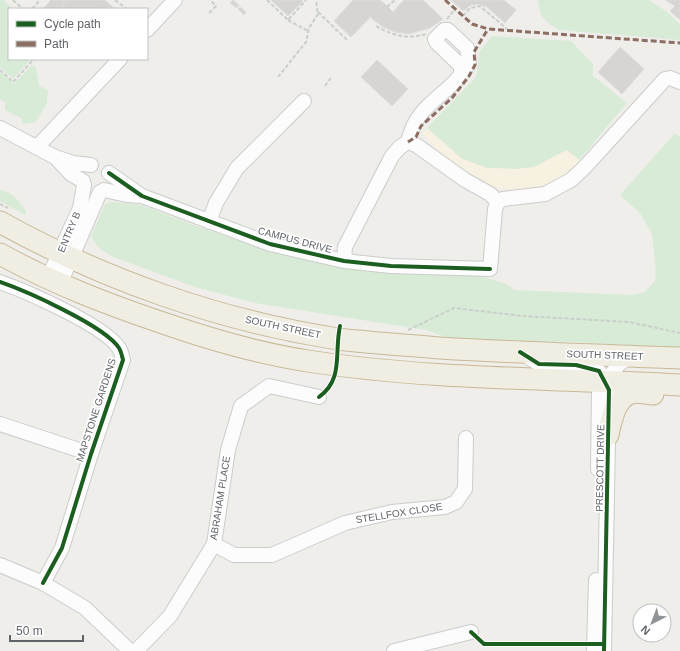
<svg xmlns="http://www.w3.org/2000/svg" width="680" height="651" font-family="Helvetica,sans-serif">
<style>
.green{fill:#d8ebd6}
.sand{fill:#f6f1e1}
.building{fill:#d6d5d3;stroke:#deddd9}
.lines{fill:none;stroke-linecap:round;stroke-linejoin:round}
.minor-casing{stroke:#cbcccc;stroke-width:16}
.highway-casing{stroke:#c8b996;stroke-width:23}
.path{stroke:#cacfcc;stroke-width:2;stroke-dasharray:4 2;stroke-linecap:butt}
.minor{stroke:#fdfcfc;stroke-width:14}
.highway{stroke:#f0ede3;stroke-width:21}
.quiet{stroke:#8d6e63;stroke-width:3;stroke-dasharray:6 3;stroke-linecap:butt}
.cycleway-casing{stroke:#fff;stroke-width:6}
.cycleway{stroke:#1b5e20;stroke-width:4}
.labels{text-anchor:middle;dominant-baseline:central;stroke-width:3.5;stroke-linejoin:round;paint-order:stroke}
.street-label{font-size:10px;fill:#5f6368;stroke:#fff}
</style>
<rect width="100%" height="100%" fill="#efeeea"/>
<g class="green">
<path d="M0,0h3l10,9h-4v50h22l-18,20 -13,-12z"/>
<path d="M538,0h111l18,12 13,12v16l-121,-10c-15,-9 -19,-12 -21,-30z"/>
<path d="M492,36l79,5 22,23v12l34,27 -48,57 -12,-10 -33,17 -17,2 -30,-1 -25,-9 -35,-31 49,-51 4,-26z"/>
<path d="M32,65l4,2 3,19 9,4 -1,13 -11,19 -13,2 -2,-6 -16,-8v-8l-5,-2v-28l14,12z"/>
<path d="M675,133l5,4v211l-106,-6 -122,-3 -26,-9 -171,-27 -60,-16 -84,-31 -13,-9 -7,-11 14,-32 7,-2 29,3 63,24 67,22 73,16 140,10 22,7 9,6 117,5 13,-3 10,-11 1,-9 -4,-38 -12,-21 -20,-18z"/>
<path d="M0,190c13,2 20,12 26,22l-1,3 -25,-14z"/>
</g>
<path class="sand" d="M427,128l35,31 25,9 30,1 17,-2 33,-17 12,10c-6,13 -18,20 -30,25 -49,20 -97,-14 -126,-52z"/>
<g class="building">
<path d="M51,0h15l-4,5 4,4h-23z"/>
<path d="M66,0h39l9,8 -48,1 -4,-4z"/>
<path d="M233,0l6,5 -2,3 -7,-5z"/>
<path d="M271,0h30l2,1 -15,15z"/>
<path d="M380,0l4,3 -33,34 -17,-16 19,-21z"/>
<path d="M404,0h19l20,19 -13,9 -21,6 -14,-2 -12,-5 -13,-10 14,-14 9,9z"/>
<path d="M451,0h53l12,10 -11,13 -19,-17 -1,1 -6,-3 -8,1 -8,6z"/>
<path d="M665,0h15v20l-10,-9 5,-5z"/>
<path d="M240,7l6,5 -2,3 -6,-6z"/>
<path d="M620,47l24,22 -22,25 -24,-22z"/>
<path d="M377,60l31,29 -16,17 -31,-29z"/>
</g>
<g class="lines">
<defs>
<g id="minor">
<path d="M147,30l28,-30"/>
<path d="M0,128l55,29 18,6 18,2"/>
<path d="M408,142c9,-42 44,-46 61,-80l-2,-14 -19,-18h-4l-9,9 2,4 24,23v6"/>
<path d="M408,142l8,3 49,35 25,14 8,8"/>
<path d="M37,147l83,-88"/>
<path d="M57,159l14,15 12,7"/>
<path d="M109,173l33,23 128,48 74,17 47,5 99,3 5,-60 3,-7 5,-3 42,-5 26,-14 13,-12 81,-89 5,-1 10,4"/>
<path d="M104,190l23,5 14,1"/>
<path d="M209,222l7,-19 21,-35 67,-67"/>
<path d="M344,261l1,-14 47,-91 8,-9 8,-5"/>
<path d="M48,278l32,-70 4,-23"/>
<path d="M0,282c26,9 105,44 119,66 2,3 3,8 4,12l-32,94 -29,94 -19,35"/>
<path d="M60,284l40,-92"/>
<path d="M522,353l17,11 37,1 23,6 10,19 -5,261"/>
<path d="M0,424l91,30"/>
<path d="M598,469l1,-78 20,-27 13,-8"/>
<path d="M214,544l20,11h38l73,-32 47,-11 53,-5 11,-5 9,-13 1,-51"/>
<path d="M0,565l43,18 42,25 45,43"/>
<path d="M136,651l34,-35 44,-72 14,-94 13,-44 28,-20 50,11"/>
<path d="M394,651l77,-19"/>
<path d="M594,651l2,-71"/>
</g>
<g id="highway">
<path d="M0,222c104,58 221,99 338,117 34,4 68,6 102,9 80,5 160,7 240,10"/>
<path d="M0,254c56,31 112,52 172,72 44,15 90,28 136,35 123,19 248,17 372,24"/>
<path d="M608,435c3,-14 7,-37 23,-42 6,-2 16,1 22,1"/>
</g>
</defs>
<use href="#minor" class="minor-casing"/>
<use href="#highway" class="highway-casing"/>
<g class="path">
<path d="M13,0l10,9"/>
<path d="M115,0l12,9"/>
<path d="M267,0l21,20 18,-20"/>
<path d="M387,7l8,-7"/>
<path d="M32,9l8,-9"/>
<path d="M318,12l30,29"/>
<path d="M209,13l7,-7 -6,-6"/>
<path d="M463,16l7,-8 10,-2 27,23"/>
<path d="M447,19l8,-10"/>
<path d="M288,20l20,11"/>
<path d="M376,26c16,9 31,14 50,8"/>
<path d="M0,70l13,12 21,-23"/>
<path d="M278,77l28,-35 3,-14 9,-14 -2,-14"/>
<path d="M325,86l7,-10"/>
<path d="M0,204l8,4"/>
<path d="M408,330l46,-22 69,8 106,6 51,11"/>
</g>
<use href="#minor" class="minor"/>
<use href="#highway" class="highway"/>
<g class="quiet">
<path d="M445,0l27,24 16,5 192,14"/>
<path d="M408,142l8,-5 5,-11 31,-28 17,-22 6,-11 -1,-13 14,-23"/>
</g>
<defs>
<g id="cycleway">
<path d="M109,173l33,23 128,48 74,17 47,5 99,3"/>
<path d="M0,282c26,9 105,44 119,66 2,3 3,8 4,12l-32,94 -29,94 -19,35"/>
<path d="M520,352l19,12 37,1 23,6 10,19 -5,261"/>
<path d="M319,397c25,-18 15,-44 21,-71"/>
<path d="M471,632l13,12h120"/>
</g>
</defs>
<use href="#cycleway" class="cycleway-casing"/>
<use href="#cycleway" class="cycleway"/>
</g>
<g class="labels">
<g class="street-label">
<text transform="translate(69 232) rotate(-67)">ENTRY B</text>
<text transform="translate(295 240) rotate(15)">CAMPUS DRIVE</text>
<text transform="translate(283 327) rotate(12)">SOUTH STREET</text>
<text transform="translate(605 355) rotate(2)">SOUTH STREET</text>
<text transform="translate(96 410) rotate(-72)">MAPSTONE GARDENS</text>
<text transform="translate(600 468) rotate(-89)">PRESCOTT DRIVE</text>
<text transform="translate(220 498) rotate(-81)">ABRAHAM PLACE</text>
<text transform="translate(399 513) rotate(-9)">STELLFOX CLOSE</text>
</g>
</g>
<rect x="8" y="8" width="140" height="52" fill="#ffffff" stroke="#bfc1c3"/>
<rect x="16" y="21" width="20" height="6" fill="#1b5e20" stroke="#bfc1c3"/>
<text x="44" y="28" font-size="12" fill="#5f6368">Cycle path</text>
<rect x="16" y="41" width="20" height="6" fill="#8d6e63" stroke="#bfc1c3"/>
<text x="44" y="48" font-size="12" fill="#5f6368">Path</text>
<g transform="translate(652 623) rotate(222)"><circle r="19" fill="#ffffff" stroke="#bfc1c3"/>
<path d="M0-3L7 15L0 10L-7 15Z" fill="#919496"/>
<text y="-6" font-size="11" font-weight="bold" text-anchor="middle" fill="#5f6368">N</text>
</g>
<path d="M10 635v6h73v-6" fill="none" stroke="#5f6368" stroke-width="2"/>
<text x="16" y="635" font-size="12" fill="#5f6368" stroke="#ffffff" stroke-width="3" paint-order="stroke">50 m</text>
</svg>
